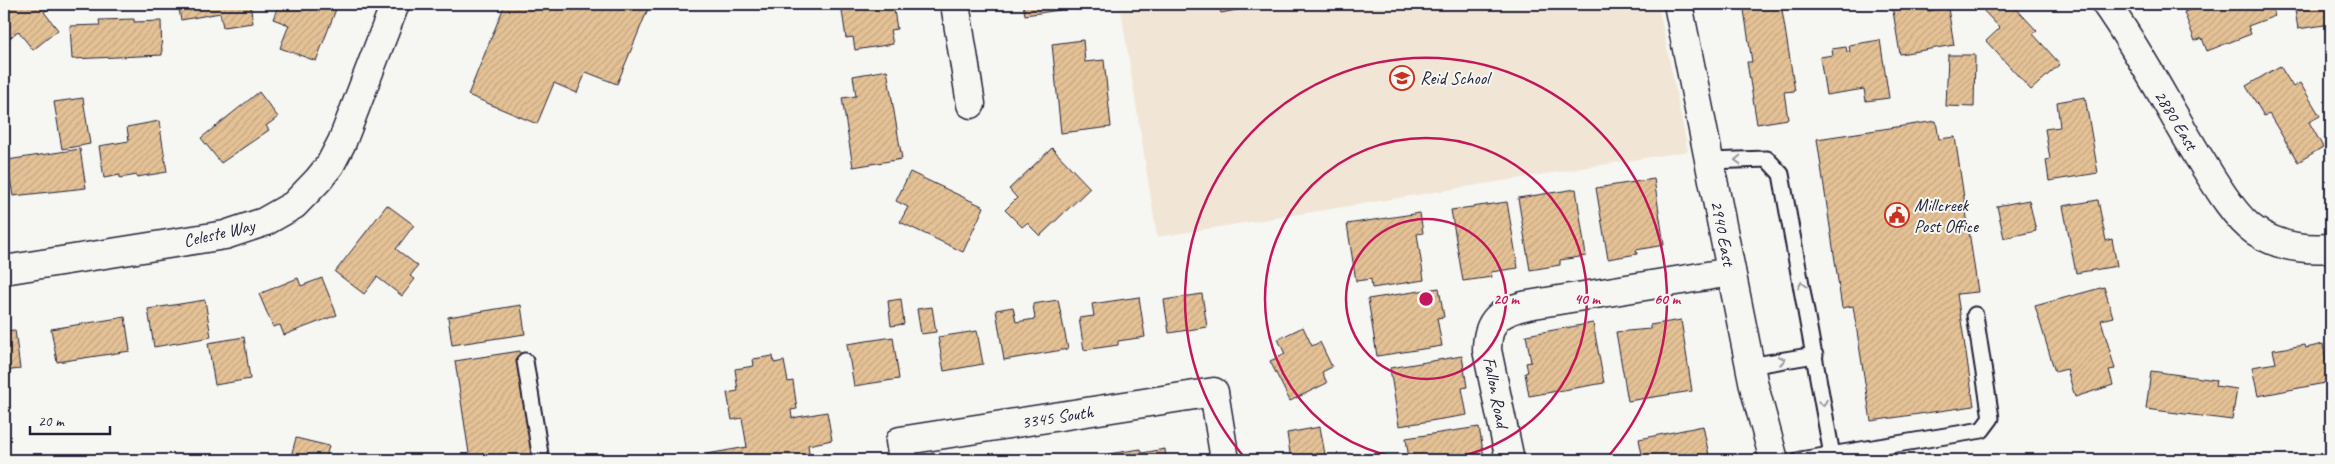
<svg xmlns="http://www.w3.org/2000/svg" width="2335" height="464" font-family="Caveat,sans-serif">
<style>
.built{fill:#f1e6d6}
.building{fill:url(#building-hatch);stroke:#22223b}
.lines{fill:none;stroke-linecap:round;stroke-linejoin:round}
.service-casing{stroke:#22223b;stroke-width:19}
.minor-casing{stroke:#22223b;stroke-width:31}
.service{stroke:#f6f6f2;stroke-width:15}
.minor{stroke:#f6f6f2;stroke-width:28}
.oneway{stroke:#9797a0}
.ring{fill:none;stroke:#c2185b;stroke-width:2.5}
.labels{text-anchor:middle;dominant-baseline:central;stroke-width:4;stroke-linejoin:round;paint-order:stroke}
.poi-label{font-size:18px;fill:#22223b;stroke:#f6f6f2;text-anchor:start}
.street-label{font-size:18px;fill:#22223b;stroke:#f6f6f2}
.centre{fill:#c2185b;stroke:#f6f6f2;stroke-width:2.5}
.ring-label{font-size:15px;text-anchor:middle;font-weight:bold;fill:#c2185b;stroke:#f6f6f2;stroke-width:4;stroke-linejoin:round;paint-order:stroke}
</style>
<defs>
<pattern id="building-hatch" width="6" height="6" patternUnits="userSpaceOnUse" patternTransform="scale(1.25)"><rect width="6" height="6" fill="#e5c296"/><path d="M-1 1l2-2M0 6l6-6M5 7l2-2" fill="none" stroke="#c4a682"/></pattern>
</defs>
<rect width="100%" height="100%" fill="#f6f6f2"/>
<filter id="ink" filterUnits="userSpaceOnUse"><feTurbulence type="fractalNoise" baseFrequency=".02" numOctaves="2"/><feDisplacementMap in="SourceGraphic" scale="10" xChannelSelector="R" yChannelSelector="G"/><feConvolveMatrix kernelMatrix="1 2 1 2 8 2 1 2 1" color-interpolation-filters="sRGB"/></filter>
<g filter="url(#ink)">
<path class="built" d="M1120,4h538l30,147 -531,86z"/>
<g class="building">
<path d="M4,4h50l-10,8 14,18 -25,20 -15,-19 -14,12z"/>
<path d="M178,4h72l3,19 -30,4 -3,-14 -39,7z"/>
<path d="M279,4h59l-22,57 -36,-13 9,-23 -16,-6z"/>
<path d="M505,4h145l-33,80 -31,-12 -9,21 -23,-10 -17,41 -69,-29z"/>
<path d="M841,4h52l4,25 -7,1 3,14 -38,6 -2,-13 -7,1z"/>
<path d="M1023,4h36l1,6 -35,5z"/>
<path d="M1219,4h48l-46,9z"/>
<path d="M1781,4l14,87 -11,1 4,27 -31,5 -10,-62h5l-8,-52z"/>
<path d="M1899,4h28l1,7 20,-3 6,37 -54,9 -8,-49z"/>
<path d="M1985,4h27l25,27 -4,3 27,30 -29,26 -45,-49 14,-13 -19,-20z"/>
<path d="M2206,4h64l5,12 -27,10 3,8 -44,17 -5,-13 -7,3 -11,-29z"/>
<path d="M2294,4h37v20l-33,5z"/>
<path d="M134,19v3l27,-1 1,34 -90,4 -2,-33 30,-1 -1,-5z"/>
<path d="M1083,40l2,22 19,-2 7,67 -50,6 -9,-89z"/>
<path d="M1880,40l9,58 -23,3 -2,-12 -38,6 -6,-38 13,-2 -1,-6 14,-2 1,5h3l-1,-7z"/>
<path d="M1948,55h27l-1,52 -28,-1z"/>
<path d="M2280,66l13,21 7,-4 20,33 -11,6 14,25 -25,15 -29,-48 -5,2 -18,-30z"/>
<path d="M887,70l15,89 -49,8 -11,-69 14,-2 -3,-20z"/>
<path d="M259,92l19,25 -12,9 3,4 -48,33 -20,-25z"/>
<path d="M2085,97l13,76 -49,8 -3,-21 4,-1 -5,-30 15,-2 -3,-25z"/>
<path d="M83,98l7,46 -28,5 -8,-47z"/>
<path d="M159,121l8,51 -30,5v-2l-17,3v-3l-16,3 -5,-32 30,-5 -2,-14z"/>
<path d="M1936,121l3,18 16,-2 23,155 -21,2 17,112 -103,15 -18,-115 -11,2 -25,-169z"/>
<path d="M1052,148l38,40 -50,48 -13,-13 -5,4 -17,-17 12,-12 -8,-9z"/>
<path d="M80,149l6,39 -73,8 -6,-36z"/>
<path d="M910,172l74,35 -21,45 -63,-30 8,-15 -12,-6z"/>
<path d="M1654,179l10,66 -28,5 1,4 -29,5 -12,-71z"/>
<path d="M1576,189l10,67 -26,4v5l-30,5 -12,-72z"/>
<path d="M2029,200l7,31 -32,7 -7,-32z"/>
<path d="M2098,200l8,41 6,-2 5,27 -41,7 -13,-67z"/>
<path d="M1507,202l11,66 -27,4 1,5 -29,4 -12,-71z"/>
<path d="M387,205l27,20 -18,24 22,17 -8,10 5,3 -13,17 -25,-19 -13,17 -29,-22z"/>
<path d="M1420,213l3,20 -6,1 7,46 -52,8 -1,-9 -15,2 -9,-57z"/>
<path d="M298,278l3,8 21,-8 15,37 -53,20 -4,-10 -7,2 -14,-33z"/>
<path d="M2104,287l9,30 -12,3 14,49 -6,1 4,15 -38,12 -8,-28 -12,3 -20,-66z"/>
<path d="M1439,288l5,29 -7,1 5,28 -65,10 -9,-57z"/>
<path d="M1202,294l5,33 -38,6 -5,-33z"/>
<path d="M1139,297l6,40 -27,4v4l-34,5 -5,-32 15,-2 -2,-12z"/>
<path d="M901,299l3,25 -13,2 -3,-25z"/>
<path d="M205,300l6,37 -57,10 -6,-38z"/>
<path d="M1058,300l10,49 -64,11 -8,-50 17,-3 3,15 19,-3 -2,-15z"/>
<path d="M521,305l4,29 -73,11 -4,-28z"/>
<path d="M932,307l4,25 -15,2 -4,-25z"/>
<path d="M125,317l5,34 -73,11 -6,-33z"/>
<path d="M1681,320l11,71 -64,10 -12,-69 34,-3v-4z"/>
<path d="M1593,323l11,60 -75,13 -4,-23 3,-1 -2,-9 5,-1 -5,-27z"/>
<path d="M1303,327l9,19 8,-4 12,25 -10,5 5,11 -37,18 -20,-40 15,-7 -7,-15z"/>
<path d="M15,330l5,39 -16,2v-40z"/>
<path d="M977,331l6,33 -39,7 -6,-34z"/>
<path d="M244,337l6,42 -35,6 -7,-42z"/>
<path d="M893,337l6,42 -45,7 -7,-42z"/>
<path d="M2323,344l7,38 -72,14 -6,-29 24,-4 -3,-13 32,-5 1,3z"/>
<path d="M520,351l17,109h-67l-15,-99z"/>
<path d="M773,356l1,7 10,-2 4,21 5,-1 4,28 -6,1 1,8 35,-6 5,28 -24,5 2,15h-101l-2,-6 40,-7 -5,-29 -10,2 -5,-27 11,-2 -3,-22 19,-3 -1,-7z"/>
<path d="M1462,356l5,31 -5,1 5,27 -68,11 -9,-58z"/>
<path d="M2151,371l65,9 -1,6 22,3 -5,31 -86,-11z"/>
<path d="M1703,426l7,34h-67l-4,-21z"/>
<path d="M1320,427l6,33h-35l-4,-27z"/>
<path d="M1479,427l5,30 -9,1v2h-66l-3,-22z"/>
<path d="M296,438l33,8 -4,14h-35z"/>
<path d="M1141,449l1,4 23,-4 1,11h-57l-1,-6z"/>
</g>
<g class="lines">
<defs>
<g id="service">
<path d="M1709,161l58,-2 14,15 51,281"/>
<path d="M525,361l16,99"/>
<path d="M1749,366l66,-11"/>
<path d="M1800,460l182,-30 9,-12 -16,-103"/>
</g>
<g id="minor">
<path d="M955,4l16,100"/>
<path d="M1678,4l76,382 20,74"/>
<path d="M2106,4c34,48 61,101 92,152 14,22 36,61 57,75 22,15 50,19 76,17"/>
<path d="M4,270l221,-35 39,-13 30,-17 24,-25 12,-15 12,-23 53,-138"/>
<path d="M903,460l-3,-19 314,-49 11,68"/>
<path d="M1510,460l-23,-110c0,-30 13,-39 41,-45l203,-33"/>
</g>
</defs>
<use href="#service" class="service-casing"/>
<use href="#minor" class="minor-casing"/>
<use href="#service" class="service"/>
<use href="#minor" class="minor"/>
</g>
<defs><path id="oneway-chevron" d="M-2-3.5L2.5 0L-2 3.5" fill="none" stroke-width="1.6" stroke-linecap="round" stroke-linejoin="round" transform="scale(1.25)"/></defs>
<g class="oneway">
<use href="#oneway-chevron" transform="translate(1738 160) rotate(178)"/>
<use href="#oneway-chevron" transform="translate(1802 285) rotate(-101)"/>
<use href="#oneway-chevron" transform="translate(1782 360) rotate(-10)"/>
<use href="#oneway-chevron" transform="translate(1823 403) rotate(80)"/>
</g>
</g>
<g class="ring">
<circle cx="1426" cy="299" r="80"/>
<circle cx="1426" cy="299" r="161"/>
<path d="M1246 459A241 241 0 1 1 1606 459"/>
</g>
<defs>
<symbol id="school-ring" viewBox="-11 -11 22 22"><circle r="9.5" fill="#f6f6f2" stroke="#c8321e" stroke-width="1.5"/><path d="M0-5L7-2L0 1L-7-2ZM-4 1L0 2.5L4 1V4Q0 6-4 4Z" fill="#c8321e"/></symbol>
<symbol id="civic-ring" viewBox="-11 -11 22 22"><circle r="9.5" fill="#f6f6f2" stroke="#c8321e" stroke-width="1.5"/><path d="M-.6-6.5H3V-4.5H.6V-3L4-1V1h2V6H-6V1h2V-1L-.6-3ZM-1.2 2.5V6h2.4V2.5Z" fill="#c8321e"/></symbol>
</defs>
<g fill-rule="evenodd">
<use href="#school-ring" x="1388" y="64" width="28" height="28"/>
<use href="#civic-ring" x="1883" y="201" width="28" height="28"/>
</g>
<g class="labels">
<g class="poi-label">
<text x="1420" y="78">Reid School</text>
<text x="1914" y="205">Millcreek<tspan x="1914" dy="21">Post Office</tspan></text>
</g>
<g class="street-label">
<text transform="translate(2176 120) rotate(59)">2880 East</text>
<text transform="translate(219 233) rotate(-13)">Celeste Way</text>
<text transform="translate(1723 233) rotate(79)">2940 East</text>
<text transform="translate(1496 392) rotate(79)">Fallon Road</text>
<text transform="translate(1057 417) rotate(-9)">3345 South</text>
</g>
</g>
<circle cx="1426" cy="299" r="8" class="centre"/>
<g class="ring-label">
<text x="1506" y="304">20 m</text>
<text x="1587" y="304">40 m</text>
<text x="1667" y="304">60 m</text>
</g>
<rect width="2335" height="464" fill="none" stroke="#f6f6f2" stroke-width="20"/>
<rect x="10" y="10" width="2315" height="444" fill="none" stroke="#22223b" stroke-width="2" filter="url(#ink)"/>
<path d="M30 426v8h80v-8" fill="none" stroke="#22223b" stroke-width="2.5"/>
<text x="38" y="426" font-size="15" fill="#22223b" stroke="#f6f6f2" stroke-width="4" paint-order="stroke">20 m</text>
</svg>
